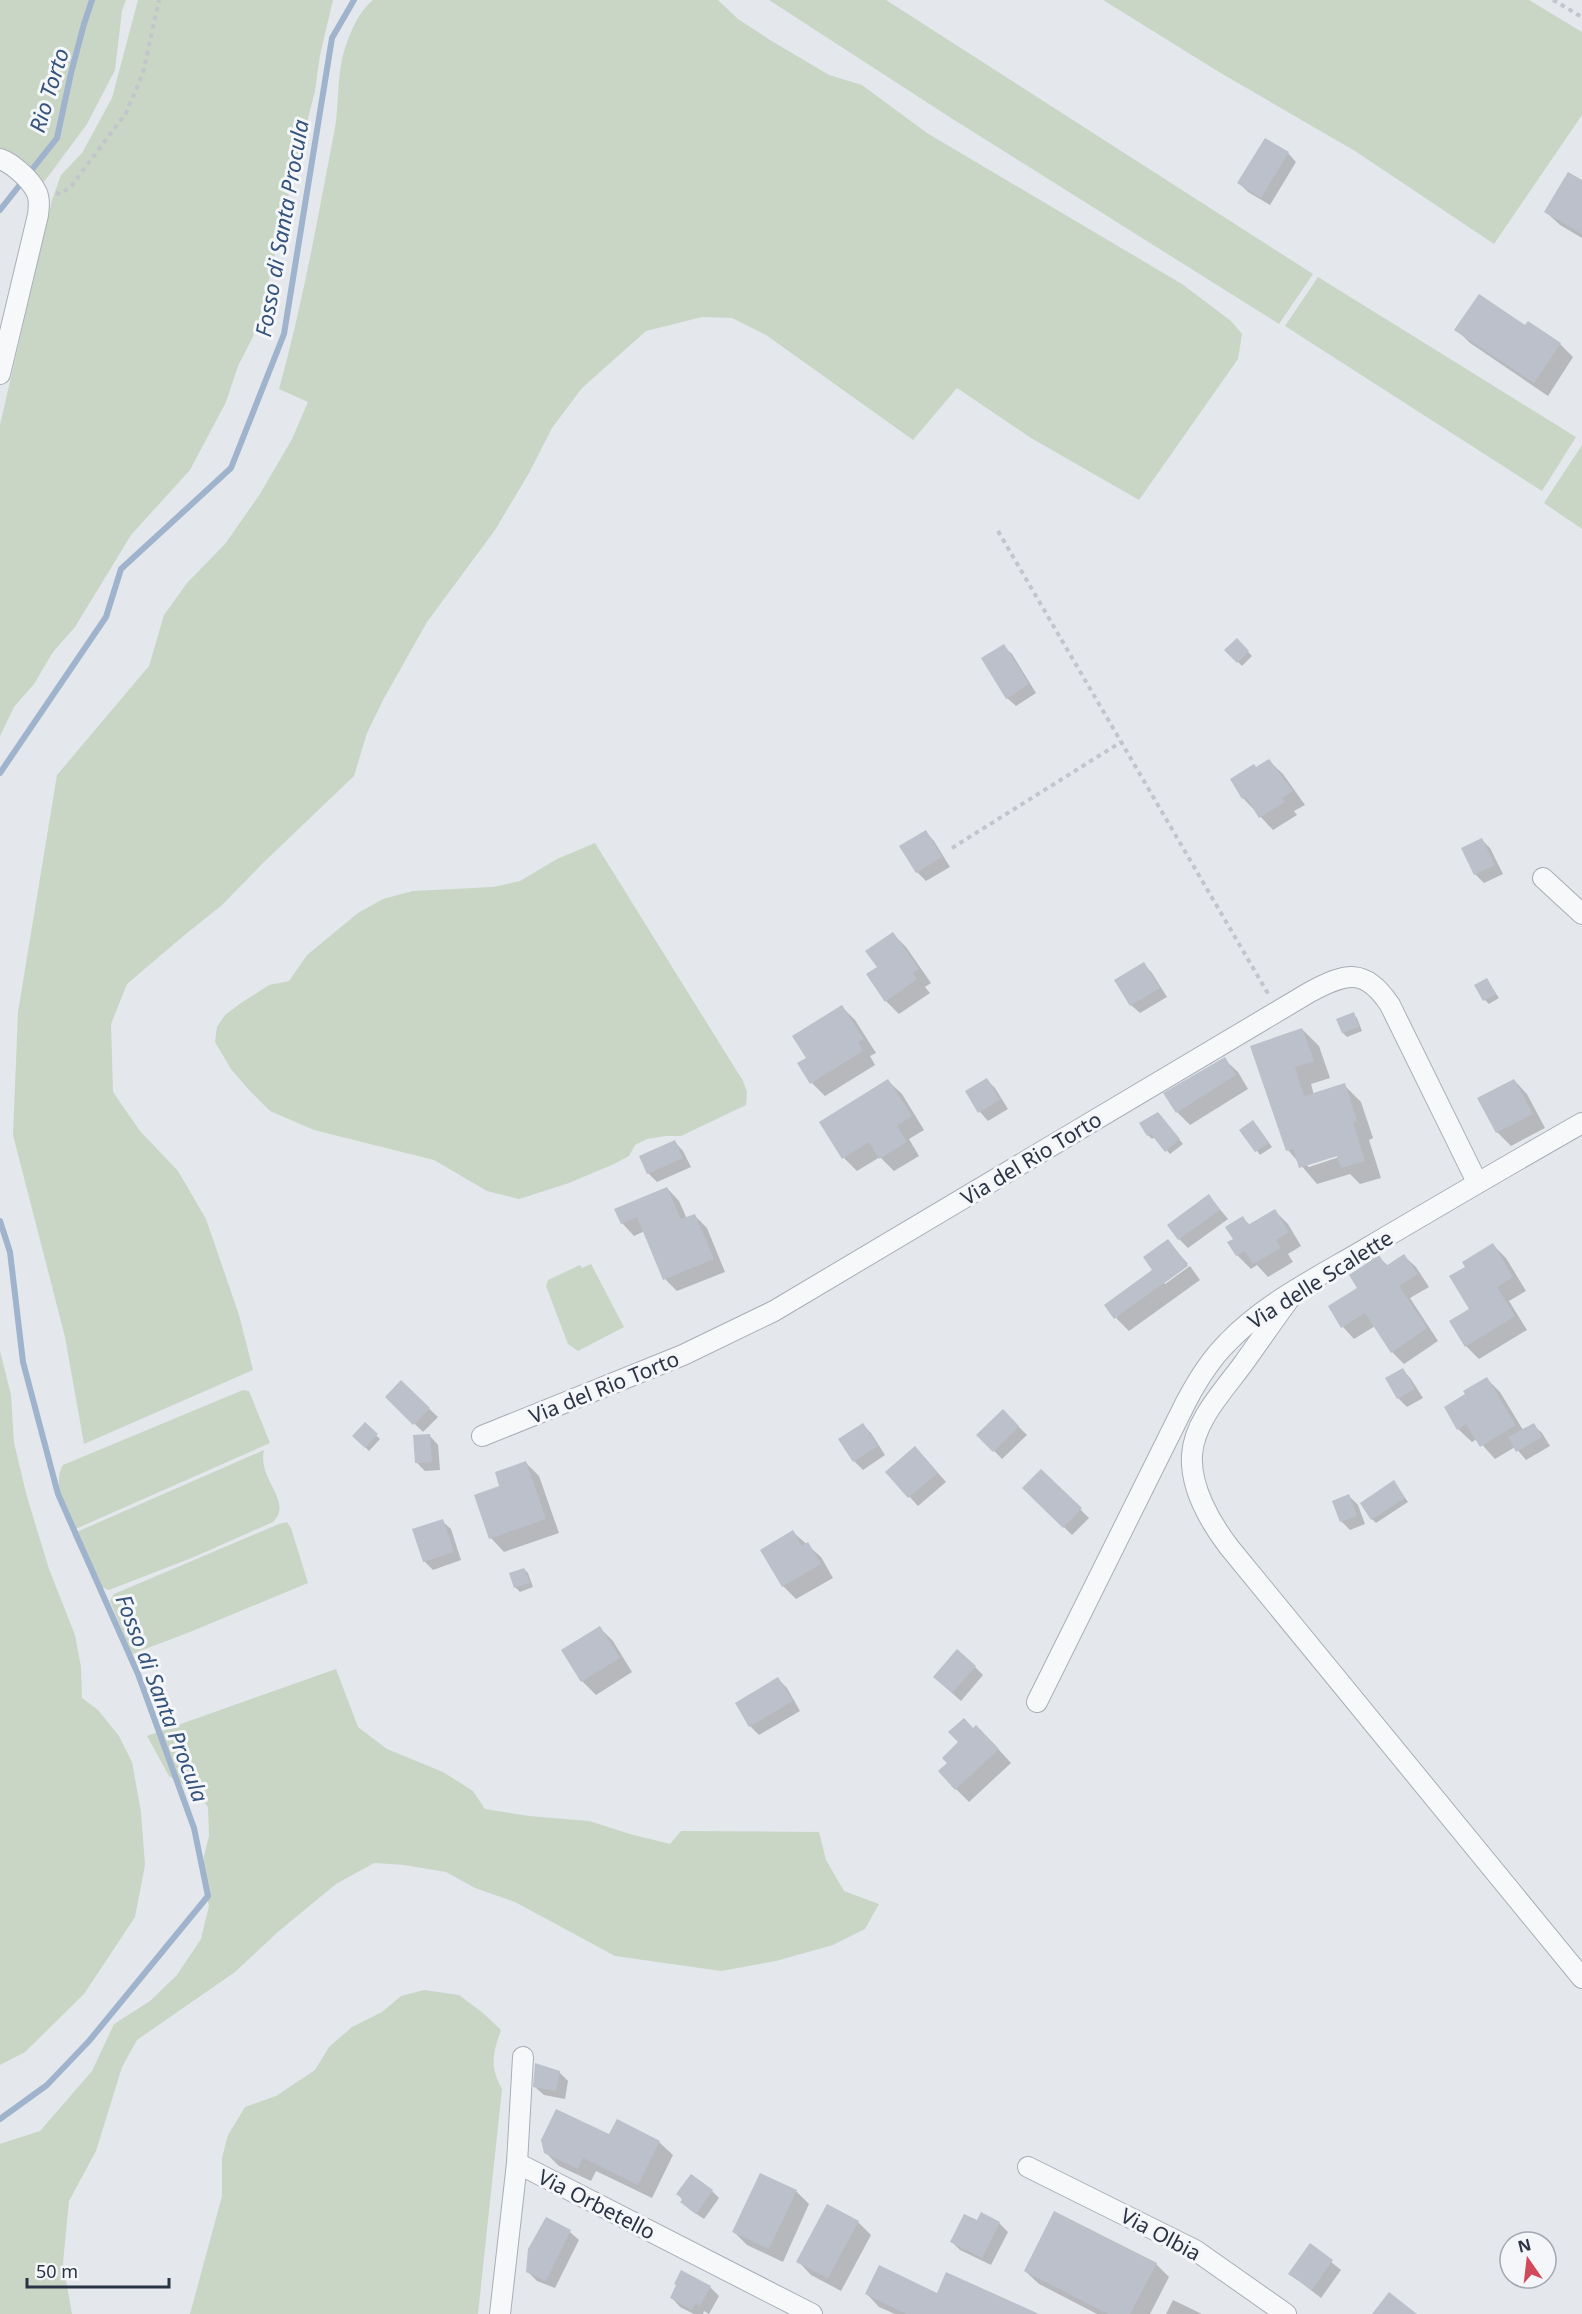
<svg xmlns="http://www.w3.org/2000/svg" width="1582" height="2314" font-family="'Noto Sans',sans-serif">
<style>
.green{fill:#c9d6c5}
.shadow{fill:#0003;fill-rule:evenodd}
.lines{fill:none;stroke-linecap:round;stroke-linejoin:round}
.stream{stroke:#9fb4cc;stroke-width:6}
.building{fill:#bbc0ca}
.minor-casing{stroke:#a9aeb7;stroke-width:22}
.path{stroke:#c2c5cb;stroke-width:4;stroke-dasharray:4.5 4.5;stroke-linecap:butt}
.minor{stroke:#f7f8fa;stroke-width:20}
.labels{text-anchor:middle;dominant-baseline:central;stroke-width:6;stroke-linejoin:round;paint-order:stroke}
.street-label{font-size:21px;fill:#2b3445;stroke:#f4f6f9}
.water-label{font-size:22px;font-style:italic;fill:#34527a;stroke:#f4f6f9}
</style>
<rect width="100%" height="100%" fill="#e4e7ec"/>
<g class="green">
<path d="M0,0h126l-4,11 -7,59 -28,54 -43,58c-12,-12 -26,-31 -44,-32z"/>
<path d="M138,0h195l-13,55 -5,36 -30,118 -26,116 -21,41 -12,36 -36,68 -59,65 -56,92 -22,25 -19,32 -20,23 -14,29v-311l52,-225 9,-25 21,-22 30,-55z"/>
<path d="M373,0h345l20,19 32,21 59,35 33,10 65,48 255,151 49,37 11,13 -4,25 -99,141 -108,-62 -74,-50 -44,52 -147,-105 -34,-17 -30,-1 -56,14 -64,57 -30,40 -23,45 -34,57 -68,92 -44,78 -16,33 -13,43 -89,85 -43,44 -41,33 -54,46 -16,40 2,68 27,39 38,40 28,48 33,96 14,55 -169,74 -19,-107 -52,-202 5,-123 39,-237 92,-109 15,-51 23,-32 38,-39 35,-50 32,-55 16,-37 -29,-13c24,-86 39,-173 56,-261 4,-23 2,-50 8,-73 6,-20 14,-42 30,-55z"/>
<path d="M769,0h117l427,274 -34,50 -328,-206z"/>
<path d="M1103,0h426l53,32v83l-88,129 -139,-93 -136,-79z"/>
<path d="M1318,277l258,160 -34,54 -257,-165z"/>
<path d="M1582,445v84l-38,-26z"/>
<path d="M595,843l148,238 4,11 -1,13 -65,31h-15l-19,3 -12,6 -6,11 -15,8 -45,19 -50,16 -32,-8 -53,-31 -120,-30 -44,-19 -21,-21 -18,-21 -16,-27 2,-15 8,-12 16,-12 28,-18 20,-4 18,-26 51,-42 25,-14 30,-8 80,-4 27,-6 37,-22z"/>
<path d="M591,1264l33,63 -46,24 -10,-7 -22,-58 2,-6 32,-15 2,3z"/>
<path d="M0,1351l11,44 3,48 13,54 22,72 26,66 6,32 1,31 16,12 21,26 13,26 9,50 4,53 -10,52 -51,77 -59,58 -25,13z"/>
<path d="M243,1390l6,1 21,52 -199,88c-5,-18 -19,-49 -8,-66z"/>
<path d="M264,1450c-7,30 30,51 9,72l-79,35 -85,33 -13,-5 -24,-51z"/>
<path d="M287,1522l4,6 17,55 -118,49 -58,22 -22,-53 4,-7 165,-70z"/>
<path d="M336,1669l22,58 29,22 56,23 30,19 12,18 44,7 60,5 41,13 40,10 11,-13 138,1 7,28 18,31 35,13 -14,25 -32,16 -57,16 -55,10 -106,-15 -100,-54 -40,-14 -29,-16 -42,-7 -30,-2 -38,21 -57,47 -44,41 -98,68 -15,27 -26,84 -27,50 -6,62 9,51h-72v-170l40,-13 52,-60 22,-47 36,-23 27,-26 24,-36 8,-33 -7,-26 2,-24 5,-20 -1,-29 -14,-16 -25,-15 -22,-40z"/>
<path d="M424,1990l35,5 24,18 18,17c-8,24 -12,35 1,59l-24,225h-288l32,-118v-38l6,-23 17,-28 31,-11 39,-26 14,-23 23,-20 30,-15 19,-16z"/>
</g>
<g class="shadow">
<path d="M1288,153l8,9 -26,43 -22,-13 -9,-9z"/>
<path d="M1582,182v56l-22,-13 -14,-13z"/>
<path d="M1456,329l104,15 13,13 -25,39 -78,-53z"/>
<path d="M1237,640l15,16 -10,10 -16,-16z"/>
<path d="M1003,646l9,8 24,39 -20,13 -9,-8z"/>
<path d="M1269,761l14,13 22,31 -11,6 3,4 -24,15 -30,-32 14,-30z"/>
<path d="M926,832l8,9 16,26 -24,14 -9,-9z"/>
<path d="M1481,839l9,9 13,26 -19,9 -9,-9z"/>
<path d="M893,934l13,13 25,36 -6,4 5,6 -31,21 -13,-13 -7,-34z"/>
<path d="M1144,964l8,9 15,24 -27,16 -9,-8z"/>
<path d="M1487,980l12,18 -10,6 -4,-4z"/>
<path d="M842,1007l13,13 21,33 -6,3 5,9 -50,31 -13,-13 -4,-25z"/>
<path d="M1353,1014l4,4 5,13 -15,6 -4,-4 -5,-13z"/>
<path d="M1302,1029l17,17 11,32 -19,6 3,11 30,-10 17,17 12,36 -4,2 12,38 -21,6 -10,-10 -33,10 -29,-34 -36,-103zM1344,1152l1,3 -36,12 -3,-3z"/>
<path d="M1224,1059l14,13 10,17 -58,36 -13,-13z"/>
<path d="M987,1080l8,8 13,21 -20,12 -8,-9z"/>
<path d="M1514,1080l13,14 18,34 -34,18 -14,-14z"/>
<path d="M888,1081l14,13 22,36 -15,9 10,17 -25,15 -14,-14 -23,14 -13,-13z"/>
<path d="M1161,1118l22,26 -13,10 -15,-17 -3,2 -4,-4z"/>
<path d="M1257,1126l15,21 -12,8 -18,-25z"/>
<path d="M675,1142l8,9 8,16 -34,15 -9,-9z"/>
<path d="M667,1188l12,13 8,18 8,-3 12,12 18,44 -48,19 -12,-12 -20,-48 -11,5 -12,-13z"/>
<path d="M1209,1196l19,23 -40,29 -9,-9z"/>
<path d="M1275,1211l13,13 13,22 -13,8 5,8 -25,15 -11,-12 -6,4 -14,-14 -7,-12 5,-3 8,-22 7,7z"/>
<path d="M1168,1241l20,23 -25,18 2,2 25,-18 10,14 -71,51 -13,-13 39,-47z"/>
<path d="M1493,1245l13,13 20,33 -17,10 18,29 -48,29 -13,-13 5,-37 -4,-41z"/>
<path d="M1404,1256l12,11 13,20 -19,11 28,43 -34,23 -12,-12 -17,-26 -21,13 -11,-12 16,-39 20,-31 9,9z"/>
<path d="M1403,1370l8,9 12,19 -16,9 -9,-9 -11,-19z"/>
<path d="M1486,1378l14,14 23,38 10,-5 9,8 8,13 -24,14 -11,-13 -20,12 -18,-20 -5,3 -14,-13 9,-34z"/>
<path d="M401,1382l37,35 -15,15 -36,-35z"/>
<path d="M1003,1411l24,24 -25,24 -23,-24z"/>
<path d="M365,1424l15,15 -11,12 -15,-15z"/>
<path d="M863,1425l8,8 14,22 -22,15 -9,-9 -14,-22z"/>
<path d="M430,1436l8,9 2,25 -15,1 -9,-9z"/>
<path d="M924,1457l22,25 -28,24 -31,-34z"/>
<path d="M526,1463l13,13 20,57 -55,19 -13,-14 10,-51z"/>
<path d="M1041,1471l48,47 -17,17 -48,-47z"/>
<path d="M1394,1482l14,20 -32,21 -4,-4z"/>
<path d="M1349,1496l9,9 7,19 -15,6 -9,-9z"/>
<path d="M442,1521l9,8 10,31 -28,10 -9,-9z"/>
<path d="M793,1532l28,25 12,21 -37,21 -13,-13z"/>
<path d="M524,1569l4,4 5,14 -13,5 -4,-4 -5,-14z"/>
<path d="M600,1628l13,13 19,31 -36,23 -14,-14 -19,-30z"/>
<path d="M975,1667l8,8 -22,26 -17,-15z"/>
<path d="M778,1679l9,9 13,23 -41,24 -9,-9 -13,-22z"/>
<path d="M973,1730l17,10 21,23 -42,39 -13,-13 -7,-26z"/>
<path d="M559,2072l9,9 -3,18 -21,-4 -9,-8z"/>
<path d="M610,2136l49,6 14,13 -21,43 -56,-27 -5,10 -32,-15 -14,-14z"/>
<path d="M712,2191l7,7 -15,21 -15,-10 -11,-15z"/>
<path d="M796,2191l13,13 -26,58 -36,-17 -13,-13z"/>
<path d="M547,2219l23,13 9,8 -24,48 -18,-7 -9,-9z"/>
<path d="M858,2222l13,13 -30,56 -30,-16 -13,-14z"/>
<path d="M977,2222l22,1 9,9 -17,33 -31,-15 -8,-8z"/>
<path d="M1310,2245l31,25 -20,28 -31,-24z"/>
<path d="M1156,2264l13,13 -19,37h-53l-58,-30 -14,-13z"/>
<path d="M710,2287l9,9 -10,18 -5,-3 -1,3h-9l-14,-7 -8,-9z"/>
<path d="M867,2294l71,1 97,19h-140l-16,-7z"/>
<path d="M1173,2300l29,14h-36z"/>
</g>
<g class="lines">
<g class="stream">
<path d="M0,210l57,-72 14,-65 13,-49 8,-24"/>
<path d="M0,773l106,-156 15,-48 110,-101 53,-134 48,-296 22,-38"/>
<path d="M0,1221l10,31 13,110 35,132 80,180 56,154 14,68 -119,145 -42,44 -47,34"/>
</g>
</g>
<g class="building">
<path d="M1265,138l24,14 -28,46 -24,-15z"/>
<path d="M1568,172l14,8v54l-38,-22z"/>
<path d="M1479,294l46,31 3,-4 33,22 -27,40 -80,-53z"/>
<path d="M1237,638l12,13 -12,12 -13,-13z"/>
<path d="M1004,644l25,40 -23,15 -25,-41z"/>
<path d="M1269,759l24,32 -11,7 3,4 -26,16 -13,-21 -4,2 -12,-20 24,-15 2,3z"/>
<path d="M926,830l16,27 -26,16 -17,-27z"/>
<path d="M1482,838l13,27 -21,10 -13,-27z"/>
<path d="M893,932l26,37 -6,4 4,6 -32,23 -19,-28 11,-7 -12,-16z"/>
<path d="M1144,962l16,26 -30,18 -16,-26z"/>
<path d="M1487,978l9,16 -13,7 -9,-16z"/>
<path d="M842,1005l22,34 -6,3 5,9 -53,33 -13,-21 9,-5 -14,-22z"/>
<path d="M1354,1012l5,15 -17,6 -6,-14z"/>
<path d="M1302,1028l12,33 -19,6 9,29 41,-13 12,38 -4,2 12,38 -24,7 -4,-12 -38,12 -6,-19 -7,2 -36,-105z"/>
<path d="M1225,1057l11,18 -60,38 -13,-20z"/>
<path d="M987,1078l13,22 -22,13 -13,-22z"/>
<path d="M888,1079l24,37 -15,10 10,16 -28,17 -10,-17 -27,17 -23,-37z"/>
<path d="M1514,1079l19,35 -37,19 -19,-35z"/>
<path d="M1158,1112l22,27 -15,13 -14,-18 -4,2 -8,-13z"/>
<path d="M1253,1120l16,23 -14,9 -16,-22z"/>
<path d="M675,1140l8,18 -36,16 -8,-18z"/>
<path d="M667,1187l14,32 14,-5 19,45 -51,21 -26,-63 -16,7 -7,-15z"/>
<path d="M1209,1194l11,16 -42,30 -11,-15z"/>
<path d="M1275,1209l14,23 -13,8 5,8 -28,16 -8,-13 -9,5 -9,-14 6,-3 -8,-12 18,-11 5,9z"/>
<path d="M1168,1239l20,27 -74,53 -10,-14 48,-35 -9,-13z"/>
<path d="M1493,1243l20,34 -16,10 18,29 -50,31 -16,-26 20,-12 -20,-33 16,-9 -3,-5z"/>
<path d="M1404,1254l14,20 -19,12 28,42 -36,25 -26,-40 -24,15 -13,-22 29,-18 -8,-13 30,-20 7,11z"/>
<path d="M1403,1368l12,21 -18,10 -12,-21z"/>
<path d="M1487,1377l29,48 -36,22 -14,-23 -9,6 -13,-23 21,-13 -2,-3z"/>
<path d="M401,1380l29,28 -17,17 -28,-28z"/>
<path d="M1003,1409l16,17 -26,26 -17,-17z"/>
<path d="M365,1422l13,12 -13,14 -13,-12z"/>
<path d="M863,1423l15,23 -25,16 -15,-23z"/>
<path d="M1534,1423l8,14 -26,15 -8,-15z"/>
<path d="M430,1434l2,28 -17,1 -2,-28z"/>
<path d="M915,1446l23,27 -30,25 -23,-26z"/>
<path d="M526,1461l20,58 -57,20 -15,-44 25,-9 -4,-14z"/>
<path d="M1041,1469l41,39 -19,20 -41,-40z"/>
<path d="M1394,1480l11,18 -34,22 -11,-17z"/>
<path d="M1349,1494l8,22 -17,6 -8,-21z"/>
<path d="M443,1519l11,33 -31,10 -11,-33z"/>
<path d="M793,1530l9,16 6,-4 13,22 -39,23 -22,-37z"/>
<path d="M524,1568l6,15 -16,5 -5,-15z"/>
<path d="M600,1626l20,32 -39,24 -20,-32z"/>
<path d="M957,1649l19,17 -24,27 -19,-16z"/>
<path d="M778,1677l15,24 -44,26 -14,-24z"/>
<path d="M964,1718l9,10 3,-3 23,24 -44,41 -17,-19 9,-8 -5,-5 16,-16 -10,-10z"/>
<path d="M535,2063l25,8 -4,20 -23,-4z"/>
<path d="M556,2109l53,25 8,-15 43,22 -22,44 -55,-27 -5,11 -34,-16 -3,-13z"/>
<path d="M760,2173l37,17 -28,59 -37,-17z"/>
<path d="M691,2174l22,16 -17,24 -16,-12 3,-3 -7,-5z"/>
<path d="M827,2204l32,17 -31,57 -32,-16z"/>
<path d="M1054,2211l103,52 -27,51h-22l-84,-43z"/>
<path d="M981,2212l19,10 -18,36 -32,-16 14,-28 13,6z"/>
<path d="M546,2217l25,13 -25,51 -20,-9 2,-23z"/>
<path d="M1310,2243l23,17 -21,30 -24,-16z"/>
<path d="M879,2265l58,28 9,-21 93,42h-133l-41,-20z"/>
<path d="M681,2270l30,16 -11,20 -5,-3 -3,7 -22,-12 6,-13 -2,-1z"/>
<path d="M1389,2292l28,22h-45z"/>
</g>
<g class="lines">
<defs>
<g id="minor">
<path d="M0,159c12,4 30,20 36,32 4,7 3,16 2,24l-38,159"/>
<path d="M1543,878l39,36"/>
<path d="M1296,1290c-18,24 -35,49 -53,74 -19,26 -49,57 -51,91 -2,32 18,67 37,92l353,431"/>
<path d="M482,1436l201,-81 91,-44 536,-319c36,-19 55,-25 80,13l87,177"/>
<path d="M1037,1702l149,-300c11,-21 24,-42 41,-59 37,-39 89,-65 135,-92 73,-43 146,-86 220,-128"/>
<path d="M517,2163l6,-106"/>
<path d="M1028,2167l167,83 91,64"/>
<path d="M500,2314l17,-151 295,151"/>
</g>
</defs>
<use href="#minor" class="minor-casing"/>
<g class="path">
<path d="M1553,0l29,17"/>
<path d="M56,193l5,1 11,-9 54,-72 17,-40 16,-73"/>
<path d="M998,531l272,466"/>
<path d="M952,848l169,-106"/>
</g>
<use href="#minor" class="minor"/>
</g>
<g class="labels">
<g class="street-label">
<text transform="translate(1031 1158) rotate(-31)">Via del Rio Torto</text>
<text transform="translate(1320 1279) rotate(-32)">Via delle Scalette</text>
<text transform="translate(604 1387) rotate(-22)">Via del Rio Torto</text>
<text transform="translate(597 2204) rotate(27)">Via Orbetello</text>
<text transform="translate(1161 2234) rotate(28)">Via Olbia</text>
</g>
<g class="water-label">
<text transform="translate(48 90) rotate(-73)">Rio Torto</text>
<text transform="translate(281 228) rotate(-80)">Fosso di Santa Procula</text>
<text transform="translate(163 1698) rotate(69)">Fosso di Santa Procula</text>
</g>
</g>
<g transform="translate(1528 2260) rotate(346)"><circle r="28" fill="#f4f6f9" stroke="#a4a8b1" stroke-width="1.5"/>
<path d="M0-4.5L10 22L0 15L-10 22Z" fill="#d1495b"/>
<text y="-9" font-size="16" font-weight="bold" text-anchor="middle" fill="#2b3445">N</text>
</g>
<path d="M27 2278v9h142v-9" fill="none" stroke="#2b3445" stroke-width="3"/>
<text x="36" y="2278" font-size="18" fill="#2b3445" stroke="#f4f6f9" stroke-width="4.5" paint-order="stroke">50 m</text>
</svg>
